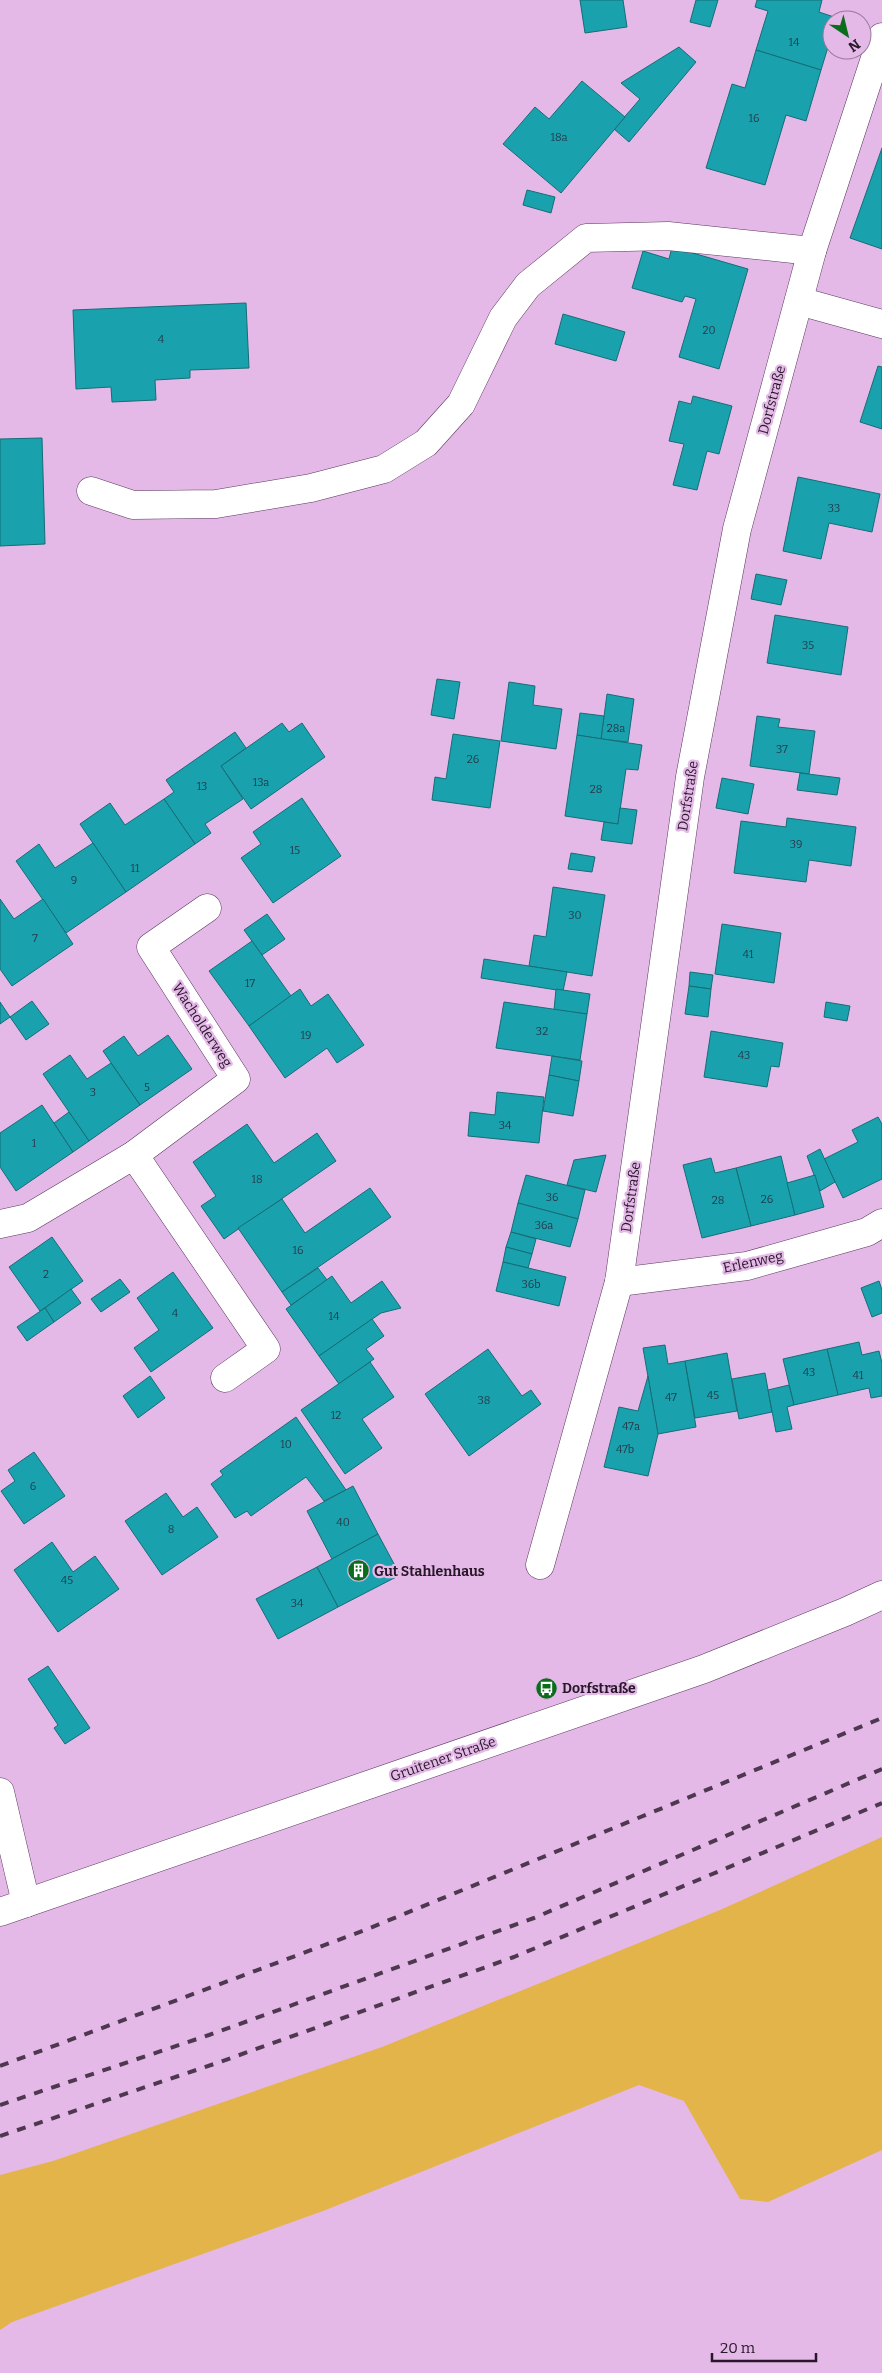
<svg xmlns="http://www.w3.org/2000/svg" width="882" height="2373" font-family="Bitter,serif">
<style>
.green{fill:#e3b449}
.building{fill:#19a2ae;stroke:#156d75}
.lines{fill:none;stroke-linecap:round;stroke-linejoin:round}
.minor-casing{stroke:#5b375e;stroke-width:29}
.major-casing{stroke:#5b375e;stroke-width:29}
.minor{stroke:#fff;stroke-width:28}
.major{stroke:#fff;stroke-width:28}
.rail{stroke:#4e384f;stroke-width:4;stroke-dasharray:9 9;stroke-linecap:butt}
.labels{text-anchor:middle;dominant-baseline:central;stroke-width:4.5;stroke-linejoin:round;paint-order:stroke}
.number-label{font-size:11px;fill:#243a4a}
.street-label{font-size:14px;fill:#271728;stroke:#e4b9e7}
.poi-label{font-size:14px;font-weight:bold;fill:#271728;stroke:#e4b9e7;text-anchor:start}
</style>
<rect width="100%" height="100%" fill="#e4b9e7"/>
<path class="green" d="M882,1837v313l-114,52 -28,-3 -56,-98 -45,-16 -316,126 -311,111 -12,8v-155l53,-14 329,-114 338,-137z"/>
<g class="building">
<path d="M580,0h43l4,27 -42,6z"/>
<path d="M696,0h22l-8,27 -20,-5z"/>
<path d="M757,0h65l-3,12 18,6 -1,2h-4v14l-11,36 -65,-20 12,-39 -13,-4z"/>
<path d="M679,47l17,15 -67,80 -15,-13 26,-30 -19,-16z"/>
<path d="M756,50l65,20 -15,51 -20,-6 -21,70 -59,-17 26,-84 13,4z"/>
<path d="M582,81l43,36 -64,76 -58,-49 32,-37 14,12z"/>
<path d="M882,148v101l-32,-11z"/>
<path d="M527,190l28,7 -4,16 -28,-8z"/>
<path d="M672,247l76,22 -29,100 -40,-12 17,-58 -11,-3 -3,6 -50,-14 11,-37 26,8z"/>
<path d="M246,303l3,65 -59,2v8l-35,2 1,20 -44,2 -1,-15 -35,2 -3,-79z"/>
<path d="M563,314l62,18 -9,29 -61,-17z"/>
<path d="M878,366l4,1v62l-22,-7z"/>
<path d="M693,396l39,10 -13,48 -12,-3 -10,39 -24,-5 11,-41 -15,-3 10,-40 12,3z"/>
<path d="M42,438l3,106 -45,2v-107z"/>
<path d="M798,477l82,17 -8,38 -43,-9 -8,36 -38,-8z"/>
<path d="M756,574l31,6 -6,25 -30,-6z"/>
<path d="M775,615l73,12 -7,48 -74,-12z"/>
<path d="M437,679l23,3 -6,37 -23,-4z"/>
<path d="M509,682l26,4 -2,19 29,4 -6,40 -55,-8z"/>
<path d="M607,694l27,5 -6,43 -27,-3z"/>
<path d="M580,713l24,3 -3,23 -24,-4z"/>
<path d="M757,716l23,3 -2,8 37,4 -6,43 -59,-8z"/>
<path d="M282,723l7,9 13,-9 23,34 -74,52 -30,-43z"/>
<path d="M235,732l11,16 -25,18 22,33 -38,25 6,9 -16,11 -31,-45 10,-7 -8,-12z"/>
<path d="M453,734l47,7 -10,67 -58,-8 3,-23 11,2z"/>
<path d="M577,735l65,10 -4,25 -12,-1 -8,55 -53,-8z"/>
<path d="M800,773l40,5 -3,17 -40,-5z"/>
<path d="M722,778l32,6 -6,30 -32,-6z"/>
<path d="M302,798l39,58 -68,47 -32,-45 20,-14 -8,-12z"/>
<path d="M164,799l31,45 -69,48 -46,-68 30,-21 15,22z"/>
<path d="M620,808l17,2 -5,34 -31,-4 3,-18 14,2z"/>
<path d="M787,818l69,9 -5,39 -42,-6 -3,22 -72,-9 7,-52 45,6z"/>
<path d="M93,843l33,49 -60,41 -50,-72 23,-17 16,24z"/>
<path d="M571,853l24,4 -3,15 -24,-3z"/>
<path d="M553,887l52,8 -13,81 -63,-10 5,-31 12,2z"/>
<path d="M0,899l14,20 29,-20 30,45 -61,42 -12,-17z"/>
<path d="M267,914l18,25 -23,16 -18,-25z"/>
<path d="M722,924l59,9 -7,50 -59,-9z"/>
<path d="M252,941l39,55 -42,30 -40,-55z"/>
<path d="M484,959l83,13 -4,19 -82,-13z"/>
<path d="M690,972l23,3 -2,14 -22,-3z"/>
<path d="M689,986l22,3 -3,28 -23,-3z"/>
<path d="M300,989l11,17 17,-12 36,51 -27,18 -10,-15 -42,30 -36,-52z"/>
<path d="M556,989l34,5 -3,20 -33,-4z"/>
<path d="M32,1001l17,23 -23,16 -16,-23z"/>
<path d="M0,1002l10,15 -10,7z"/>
<path d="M504,1002l83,12 -7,46 -84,-12z"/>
<path d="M826,1002l24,4 -3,15 -23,-4z"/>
<path d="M711,1031l72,12 -4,24 -8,-1 -4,21 -63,-10z"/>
<path d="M168,1035l24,34 -52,36 -37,-54 21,-15 14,20z"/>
<path d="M70,1055l17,24 24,-16 29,42 -51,36 -46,-67z"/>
<path d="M552,1056l30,5 -3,20 -30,-6z"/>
<path d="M549,1075l30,6 -6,35 -30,-5z"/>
<path d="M497,1092l47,5 -5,46 -71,-7 2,-24 25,3z"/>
<path d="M42,1105l31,47 -57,39 -16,-24v-34z"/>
<path d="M69,1112l20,29 -16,11 -19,-29z"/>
<path d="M878,1117l4,7v55l-39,19 -19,-39 34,-17 -6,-12z"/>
<path d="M247,1124l27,39 43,-30 19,28 -112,78 -23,-33 15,-10 -23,-34z"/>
<path d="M820,1149l15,33 -15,9 -13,-35z"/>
<path d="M606,1155l-10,37 -29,-7 7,-25z"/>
<path d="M781,1156l14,59 -44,11 -15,-58z"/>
<path d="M711,1158l4,15 21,-5 15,58 -49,12 -19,-73z"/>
<path d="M526,1175l59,15 -7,29 -60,-16z"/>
<path d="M815,1175l9,32 -29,8 -8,-32z"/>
<path d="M370,1188l21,29 -109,75 -44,-64 44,-29 23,34z"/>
<path d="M518,1203l60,16 -8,28 -59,-15z"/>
<path d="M511,1232l25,7 -4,15 -26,-7z"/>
<path d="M52,1237l31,44 -43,30 -31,-44z"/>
<path d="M506,1247l26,7 -4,14 -25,-6z"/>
<path d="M503,1262l63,15 -7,29 -63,-15z"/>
<path d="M318,1268l9,12 -36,25 -9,-13z"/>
<path d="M173,1272l40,56 -62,44 -17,-24 25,-18 -22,-32z"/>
<path d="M332,1276l19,27 31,-22 19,27 -20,5 -62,43 -33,-47z"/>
<path d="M120,1279l10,13 -29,20 -10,-13z"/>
<path d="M879,1281l3,9v23l-10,4 -11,-29z"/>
<path d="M71,1289l10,14 -27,19 -9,-14z"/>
<path d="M45,1308l9,14 -27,19 -10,-14z"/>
<path d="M372,1319l12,17 -18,13 8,10 -35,25 -20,-28z"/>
<path d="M859,1342l3,13 17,-4 3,12v33l-11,2 -2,-10 -31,7 -11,-46z"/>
<path d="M665,1345l3,19 17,-3 11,66 -38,7 -15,-86z"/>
<path d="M488,1349l34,47 9,-6 10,14 -72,52 -44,-62z"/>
<path d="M827,1349l11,46 -44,10 -11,-46z"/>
<path d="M727,1353l10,58 -42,7 -10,-57z"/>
<path d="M370,1362l24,35 -32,22 20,29 -37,26 -44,-64z"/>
<path d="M765,1373l7,39 -33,7 -7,-40z"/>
<path d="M150,1376l15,22 -27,20 -15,-22z"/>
<path d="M648,1376l10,58 -10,42 -44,-9 15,-60 19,4z"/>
<path d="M789,1385l5,20 -7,2 5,22 -16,3 -8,-42z"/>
<path d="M296,1417l50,73 -22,11 -18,-24 -55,39 -4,-5 -12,7 -24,-34 12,-9 -3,-4z"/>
<path d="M34,1452l31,44 -41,28 -23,-33 14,-10 -7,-11z"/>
<path d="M353,1486l25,48 -46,25 -25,-48z"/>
<path d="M166,1493l17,24 14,-10 21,30 -56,38 -37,-54z"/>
<path d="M378,1534l22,41 -62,32 -21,-40z"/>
<path d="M52,1542l21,30 22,-16 24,33 -61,43 -44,-62z"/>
<path d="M317,1567l21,40 -60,32 -22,-40z"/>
<path d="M48,1666l42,62 -25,16 -11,-16 4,-3 -30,-46z"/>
</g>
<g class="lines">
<defs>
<g id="minor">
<path d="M799,301l83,23"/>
<path d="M91,491l42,14 83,-1 95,-16 73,-19 42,-26 35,-39 42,-86 25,-33 58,-47 82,-2 144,15"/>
<path d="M134,1155l132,194 -41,29"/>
<path d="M0,1224l28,-6 106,-63 102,-76 -85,-132 56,-39"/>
<path d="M619,1282l128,-16 120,-34 15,-9"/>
<path d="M540,1565l79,-283 71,-505 47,-248 75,-278 70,-214"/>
<path d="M0,1792l26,111"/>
</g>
<path id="major" d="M0,1912l704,-243 141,-57 37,-17"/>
</defs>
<use href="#minor" class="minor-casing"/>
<use href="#major" class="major-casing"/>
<use href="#minor" class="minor"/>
<use href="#major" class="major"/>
<g class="rail">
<path d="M0,2066l365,-136 517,-212"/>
<path d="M0,2105l209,-70 325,-117 348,-149"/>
<path d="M0,2136l217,-73 297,-106 368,-154"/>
</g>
</g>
<defs>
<symbol id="building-disc" viewBox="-11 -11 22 22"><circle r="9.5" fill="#0a6d1b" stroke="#e4b9e7"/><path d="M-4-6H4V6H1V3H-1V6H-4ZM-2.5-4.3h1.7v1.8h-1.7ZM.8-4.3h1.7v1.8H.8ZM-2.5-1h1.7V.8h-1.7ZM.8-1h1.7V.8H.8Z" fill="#fff"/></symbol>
<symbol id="bus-disc" viewBox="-11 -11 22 22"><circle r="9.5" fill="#0a6d1b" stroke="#e4b9e7"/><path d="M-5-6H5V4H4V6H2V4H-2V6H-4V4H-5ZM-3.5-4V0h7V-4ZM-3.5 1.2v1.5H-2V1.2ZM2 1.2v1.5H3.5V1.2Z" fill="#fff"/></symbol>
</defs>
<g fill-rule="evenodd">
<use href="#building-disc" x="346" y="1558" width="25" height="25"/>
<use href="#bus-disc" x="534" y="1676" width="25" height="25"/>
</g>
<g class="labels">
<g class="number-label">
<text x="794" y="42">14</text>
<text x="754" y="118">16</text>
<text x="559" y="137">18a</text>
<text x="709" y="330">20</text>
<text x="161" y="339">4</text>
<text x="834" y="508">33</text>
<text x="808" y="645">35</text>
<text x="616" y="728">28a</text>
<text x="782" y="749">37</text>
<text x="473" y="759">26</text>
<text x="261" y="782">13a</text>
<text x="202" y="786">13</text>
<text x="596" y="789">28</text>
<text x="796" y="844">39</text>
<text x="295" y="850">15</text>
<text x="135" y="868">11</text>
<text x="74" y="880">9</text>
<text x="575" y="915">30</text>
<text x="35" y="938">7</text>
<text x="748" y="954">41</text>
<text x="250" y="983">17</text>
<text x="542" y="1031">32</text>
<text x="306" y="1035">19</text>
<text x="744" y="1055">43</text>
<text x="147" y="1087">5</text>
<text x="93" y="1092">3</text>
<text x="505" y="1125">34</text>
<text x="34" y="1143">1</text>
<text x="257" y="1179">18</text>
<text x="552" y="1197">36</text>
<text x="767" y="1199">26</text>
<text x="718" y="1200">28</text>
<text x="544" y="1225">36a</text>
<text x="298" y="1250">16</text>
<text x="46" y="1274">2</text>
<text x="531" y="1284">36b</text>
<text x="175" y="1313">4</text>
<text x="334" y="1316">14</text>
<text x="809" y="1372">43</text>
<text x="858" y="1375">41</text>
<text x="713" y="1395">45</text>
<text x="671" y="1397">47</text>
<text x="484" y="1400">38</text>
<text x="336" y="1415">12</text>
<text x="631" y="1426">47a</text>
<text x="286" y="1444">10</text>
<text x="625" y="1449">47b</text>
<text x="33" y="1486">6</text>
<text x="343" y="1522">40</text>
<text x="171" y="1529">8</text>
<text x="67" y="1580">45</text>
<text x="297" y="1603">34</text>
</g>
<g class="street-label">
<text transform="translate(772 400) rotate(-75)">Dorfstraße</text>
<text transform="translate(688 796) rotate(-81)">Dorfstraße</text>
<text transform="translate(202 1025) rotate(57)">Wacholderweg</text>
<text transform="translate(631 1197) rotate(-82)">Dorfstraße</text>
<text transform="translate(753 1262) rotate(-12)">Erlenweg</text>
<text transform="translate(443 1759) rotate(-19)">Gruitener Straße</text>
</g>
<g class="poi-label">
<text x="374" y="1571">Gut Stahlenhaus</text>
<text x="562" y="1688">Dorfstraße</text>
</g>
</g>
<g transform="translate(847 35) rotate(145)"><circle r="24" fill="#e4b9e7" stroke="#98789b"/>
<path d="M0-4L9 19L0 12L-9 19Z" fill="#0a6d1b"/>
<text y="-8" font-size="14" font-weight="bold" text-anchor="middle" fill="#271728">N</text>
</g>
<path d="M712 2353v8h104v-8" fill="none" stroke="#271728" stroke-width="2.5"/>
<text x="720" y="2353" font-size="15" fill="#271728" stroke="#e4b9e7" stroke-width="4" paint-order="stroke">20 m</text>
</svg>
